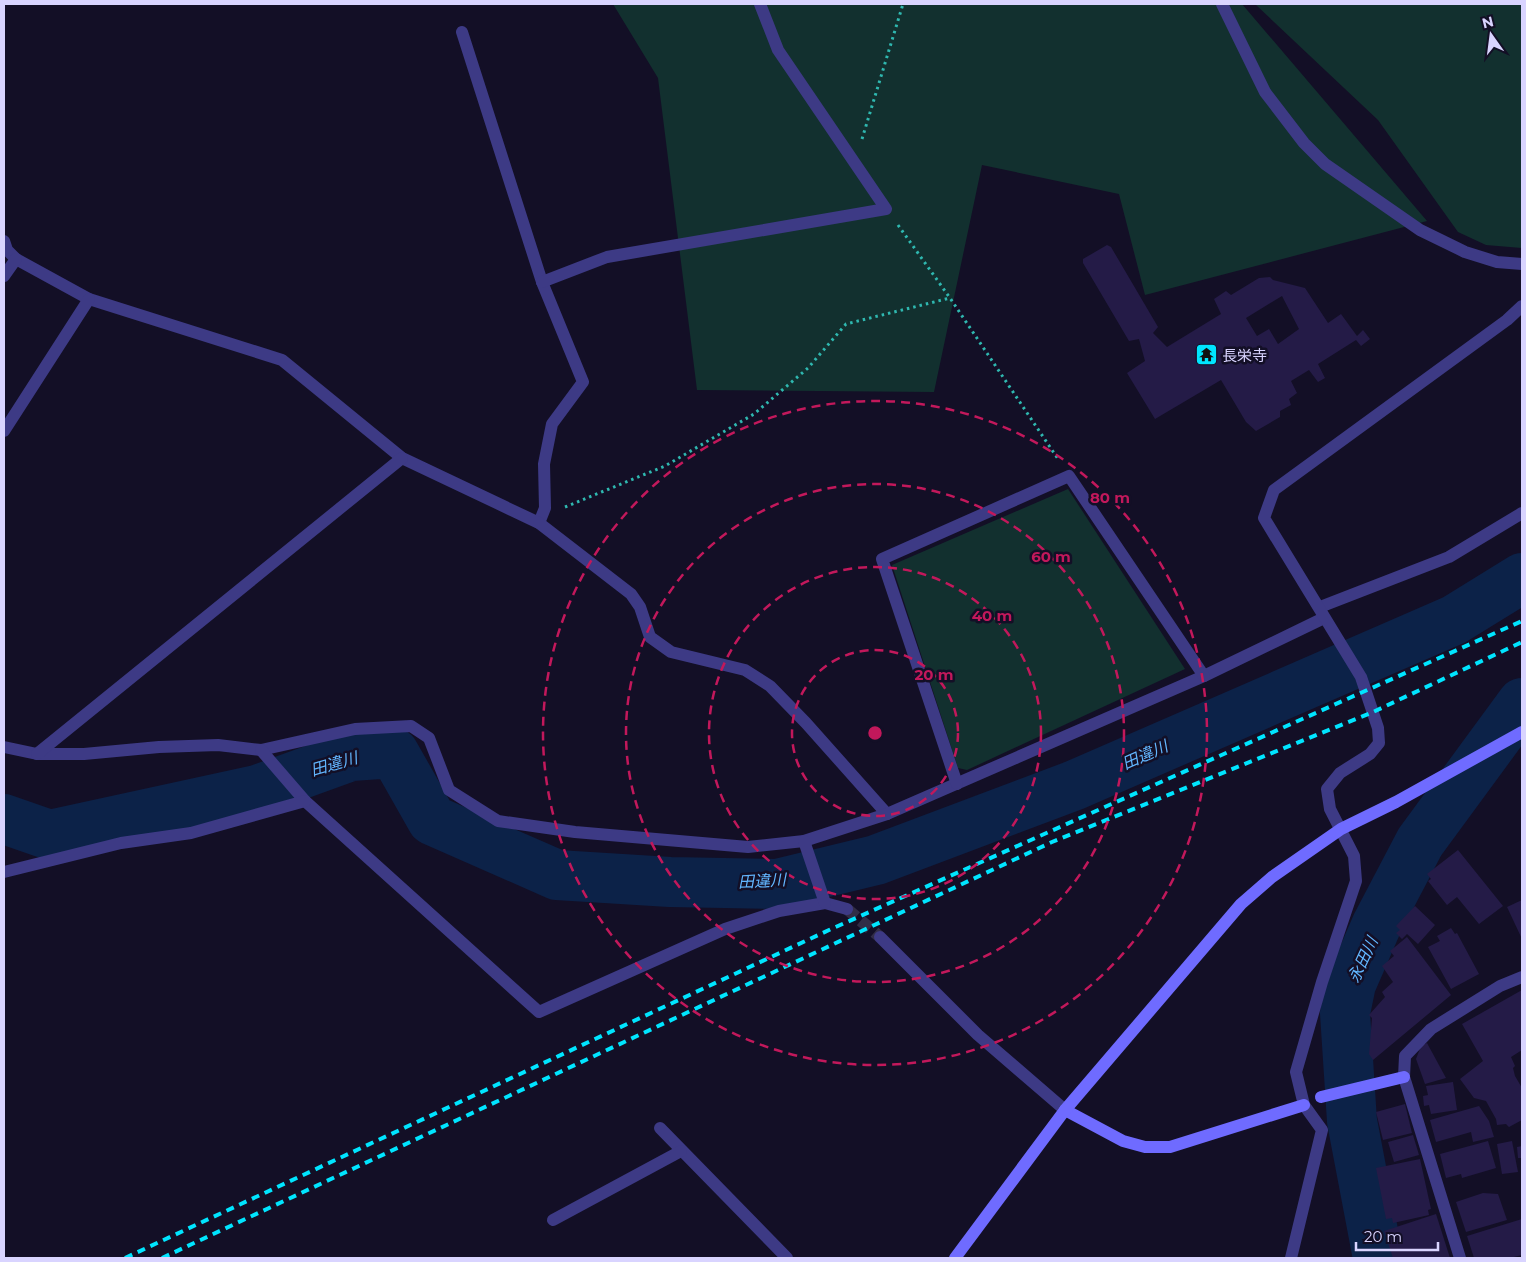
<svg xmlns="http://www.w3.org/2000/svg" width="1526" height="1262" font-family="Montserrat,'Noto Sans JP',sans-serif">
<style>
.green{fill:#12302f}
.lines{fill:none;stroke-linecap:round;stroke-linejoin:round}
.river{stroke:#0c2248;stroke-width:50}
.building{fill:#241b47;fill-rule:evenodd}
.street-tunnel{stroke:#312d47;stroke-width:12;stroke-dasharray:12 6;stroke-linecap:butt}
.path{stroke:#2fb8b0;stroke-width:3;stroke-dasharray:2.5 4;stroke-linecap:butt}
.street{stroke:#3d3a85;stroke-width:12}
.secondary{stroke:#6f6bff;stroke-width:12}
.rail{stroke:#00e5ff;stroke-width:4;stroke-dasharray:8 6;stroke-linecap:butt}
.ring{fill:none;stroke:#c2185b;stroke-width:2.5;stroke-dasharray:9 6}
.labels{text-anchor:middle;dominant-baseline:central;stroke-width:5;stroke-linejoin:round;paint-order:stroke}
.poi-label{font-size:15px;fill:#d9d4ff;stroke:#130f26;text-anchor:start}
.water-label{font-size:16px;font-style:italic;fill:#62b6ff;stroke:#130f26}
.centre{fill:#c2185b;stroke:#130f26;stroke-width:2.5}
.ring-label{font-size:15px;text-anchor:middle;font-weight:bold;fill:#c2185b;stroke:#130f26;stroke-width:5;stroke-linejoin:round;paint-order:stroke}
</style>
<rect width="100%" height="100%" fill="#130f26"/>
<g class="green">
<path d="M613,4h629l185,217 -282,74 -26,-101 -137,-29 -48,227 -237,-2 -39,-312z"/>
<path d="M1255,4h267v244l-36,-3 -28,-13 -80,-112z"/>
<path d="M1068,489l117,180 -218,101 -9,-2 -66,-203z"/>
</g>
<g class="lines">
<g class="river">
<path d="M4,819l46,16 207,-45 94,-34 43,-3 38,67 125,55 113,7 107,2 99,-24 199,-75 379,-165 68,-42"/>
<path d="M1378,1258l-26,-137 -7,-108 6,-29 26,-60 43,-82 102,-139"/>
</g>
</g>
<g class="building">
<path d="M1107,245l4,2 47,80 -5,6 14,14 54,-33 -7,-15 12,-8 5,4 28,-17 11,-1 3,3 32,8 23,35 13,-9 16,22 6,-6 7,9 -9,7 -5,-6 -38,24 7,14 -7,4 -9,-12 -18,11 6,12 -8,6 2,6 -11,6v6l-24,14 -10,-9 -25,-42 -66,39 -28,-46 18,-12 -6,-22 -10,2 -46,-78v-4zM1282,296l17,33 -21,15 -9,-15 -12,7 -11,-18z"/>
<path d="M1458,850l45,56 -24,18 -22,-27 -10,8 -19,-24 3,-2 -4,-5z"/>
<path d="M1522,900v39l-15,-32z"/>
<path d="M1415,906l20,19 -17,19 -11,-10 -5,5 -6,-6 4,-3 -4,-4z"/>
<path d="M1451,928l4,6 2,-1 22,41 -28,15 -23,-42 12,-6 -3,-5z"/>
<path d="M1407,937l44,58 -78,65 -4,-6 3,-36 -3,-3 16,-18 -3,-5 11,-10 -11,-16 12,-10 -4,-5z"/>
<path d="M1522,990v60l-11,7 4,9 -2,2 2,8 7,12v32l-13,7 -3,-3 -9,1 -1,-6 -10,-18 -12,-3 -14,-19 23,-18 -21,-37z"/>
<path d="M1427,1043l19,35 -21,6 -9,-25 5,-13z"/>
<path d="M1453,1082l4,28 -26,4 -2,-9 -5,1 -1,-10 5,-1 -2,-9z"/>
<path d="M1405,1104l7,29 -29,7 -7,-28z"/>
<path d="M1479,1106l10,15 5,16 -21,5 -2,-10 -35,10 -6,-22z"/>
<path d="M1413,1135l6,20 -25,7 -6,-20z"/>
<path d="M1488,1141l8,27 -34,10 -1,-4 -15,4 -6,-24z"/>
<path d="M1512,1141l6,31 -16,2 -5,-30z"/>
<path d="M1522,1146v12h-4l-1,-11z"/>
<path d="M1420,1159l11,50 -3,1 1,5 -36,8 -1,-5 -6,1 -10,-51z"/>
<path d="M1483,1193l15,1 9,26 -41,12 -10,-30z"/>
<path d="M1436,1214l14,44h-57l-9,-27z"/>
<path d="M1522,1219v36l-12,3h-36l-7,-22z"/>
</g>
<g class="lines">
<path class="street-tunnel" d="M847,909l33,28"/>
<g class="path">
<path d="M862,139l41,-135"/>
<path d="M898,225l52,73 108,161"/>
<path d="M565,507l100,-41 89,-52 54,-46 38,-44 104,-26"/>
</g>
<g class="street">
<path d="M1222,4l43,88 39,51 21,21 95,66 45,22 32,10 25,2"/>
<path d="M462,32l80,250 41,100 -31,42 -8,40 1,44 -6,15"/>
<path d="M4,241l3,9 9,9 73,40 193,61 120,98 137,65 92,71 9,13 10,30 21,15 74,18 25,16 36,37 81,91"/>
<path d="M4,276l12,-17"/>
<path d="M542,282l65,-25 279,-48 -108,-159 -18,-46"/>
<path d="M4,431l85,-132"/>
<path d="M1320,607l129,-50 73,-44"/>
<path d="M4,747l33,7h47l75,-7 59,-2 43,5 94,-21 56,-3 18,12 20,52 49,31 77,11 173,15 56,-6 83,-27 317,-138 120,-58"/>
<path d="M261,750l44,51 234,211 186,-83 54,-18 46,-8 22,6"/>
<path d="M37,754l365,-296"/>
<path d="M957,784l-75,-225 187,-83 135,200"/>
<path d="M804,841l21,62"/>
<path d="M4,872l117,-29 70,-10 114,-32"/>
<path d="M880,937l98,98 87,75"/>
<path d="M660,1128l127,130"/>
<path d="M553,1220l128,-69"/>
<path d="M1291,1258l31,-128 -18,-25 -8,-33 26,-90 34,-101 -2,-25 -24,-47 -3,-20 13,-16 30,-19 9,-11 -1,-15 -17,-51 -97,-159 10,-28 233,-170 15,-14"/>
<path d="M1460,1258l-56,-181 1,-21 26,-27 69,-43 22,-9"/>
</g>
<g class="secondary">
<path d="M1321,1097l83,-20"/>
<path d="M1065,1110l58,31 22,6h25l134,-42"/>
<path d="M955,1258l110,-148 176,-206 31,-27 69,-48 55,-27 126,-70"/>
</g>
<g class="rail">
<path d="M125,1258l704,-328 693,-309"/>
<path d="M162,1258l890,-416 321,-130 149,-70"/>
</g>
</g>
<g class="ring">
<circle cx="875" cy="733" r="83"/>
<circle cx="875" cy="733" r="166"/>
<circle cx="875" cy="733" r="249"/>
<circle cx="875" cy="733" r="332"/>
</g>
<defs>
<symbol id="temple-square" viewBox="-11 -11 22 22"><rect x="-9" y="-9" width="18" height="18" rx="4" fill="#00e5ff" stroke="#130f26"/><path d="M0-6L5-2H3V0L6.5 2.5H4V6H1.5V3h-3V6H-4V2.5H-6.5L-3 0V-2H-5Z" fill="#111"/></symbol>
</defs>
<g fill-rule="evenodd">
<use href="#temple-square" x="1194" y="342" width="25" height="25"/>
</g>
<g class="labels">
<g class="poi-label">
<text x="1222" y="355">長栄寺</text>
</g>
<g class="water-label">
<text transform="translate(1145 755) rotate(-24)">田違川</text>
<text transform="translate(334 764) rotate(-16)">田違川</text>
<text transform="translate(762 881) rotate(-3)">田違川</text>
<text transform="translate(1363 960) rotate(-65)">永田川</text>
</g>
</g>
<circle cx="875" cy="733" r="8" class="centre"/>
<g class="ring-label">
<text x="1110" y="503">80 m</text>
<text x="1051" y="562">60 m</text>
<text x="992" y="621">40 m</text>
<text x="934" y="680">20 m</text>
</g>
<rect width="1526" height="1262" fill="none" stroke="#d9d4ff" stroke-width="10"/>
<g transform="translate(1491 35) rotate(346)" stroke="#130f26" stroke-width="4" paint-order="stroke">
<path d="M0-4L9 19L0 12L-9 19Z" fill="#d9d4ff"/>
<text y="-8" font-size="14" font-weight="bold" text-anchor="middle" fill="#d9d4ff">N</text>
</g>
<path d="M1356 1242v8h82v-8" fill="none" stroke="#d9d4ff" stroke-width="2.5"/>
<text x="1364" y="1242" font-size="15" fill="#d9d4ff" stroke="#130f26" stroke-width="4" paint-order="stroke">20 m</text>
</svg>
